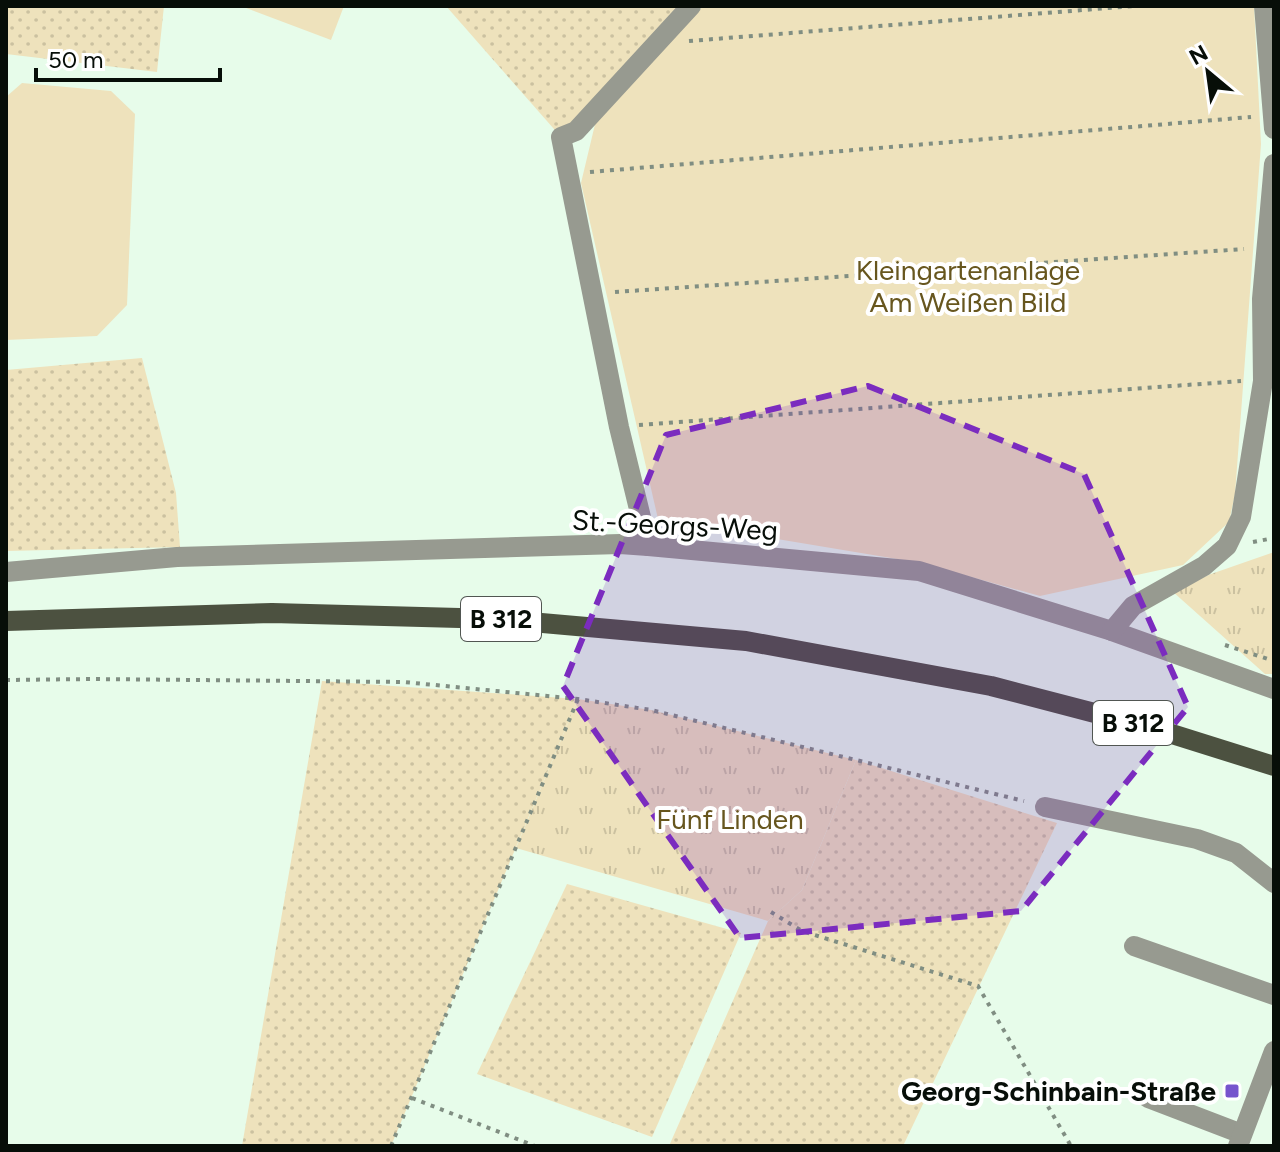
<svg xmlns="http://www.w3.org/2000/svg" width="1280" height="1152" font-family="Figtree,sans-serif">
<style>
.grass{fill:url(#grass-dots)}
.park{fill:url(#park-tufts)}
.garden{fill:#eee2bc}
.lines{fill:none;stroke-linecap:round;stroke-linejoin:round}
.path{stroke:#808e82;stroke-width:4;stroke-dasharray:4 6;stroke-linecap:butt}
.minor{stroke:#979a90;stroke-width:20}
.major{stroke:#4c5140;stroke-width:20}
.marked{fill:#7b2cbf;fill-opacity:0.2;stroke:#7b2cbf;stroke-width:6;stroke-dasharray:16 10;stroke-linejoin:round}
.poi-dot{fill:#7654cd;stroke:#fff;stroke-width:3}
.labels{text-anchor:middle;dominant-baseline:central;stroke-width:8;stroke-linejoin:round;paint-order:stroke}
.shield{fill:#fff;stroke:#515652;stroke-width:2}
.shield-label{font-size:26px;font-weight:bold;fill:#070e08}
.park-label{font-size:28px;fill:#67561e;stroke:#fff}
.street-label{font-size:28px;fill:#070e08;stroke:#fff}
.poi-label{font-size:28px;font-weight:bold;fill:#070e08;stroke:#fff;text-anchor:end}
</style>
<defs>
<pattern id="grass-dots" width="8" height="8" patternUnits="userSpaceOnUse" patternTransform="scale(2)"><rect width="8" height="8" fill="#eee2bc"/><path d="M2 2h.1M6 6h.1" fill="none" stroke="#cbc1a0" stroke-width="1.8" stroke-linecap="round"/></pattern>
<pattern id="park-tufts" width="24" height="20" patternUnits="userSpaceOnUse" patternTransform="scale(2)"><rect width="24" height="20" fill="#eee2bc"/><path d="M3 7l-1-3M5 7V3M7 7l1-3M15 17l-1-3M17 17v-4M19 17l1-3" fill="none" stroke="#cbc1a0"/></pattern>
</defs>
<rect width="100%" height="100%" fill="#e7fcea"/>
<g class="grass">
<path d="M6,6h158l-7,66 -151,-18z"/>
<path d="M446,6h245l-130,131z"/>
<path d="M142,358l34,135 4,54 -174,4v-181z"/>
<path d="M322,681l256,18 -187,447h-149z"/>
<path d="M856,760l201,63 -154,323h-234l99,-225 34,-31z"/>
<path d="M567,884l174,49 -89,204 -175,-63z"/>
</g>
<g class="park">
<path d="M1274,552v122h-9l-93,-83 39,-17z"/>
<path d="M578,699l73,11 205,50 -54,130 -34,31 -252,-73z"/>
</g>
<g class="garden">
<path d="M241,6h103l-13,34z"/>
<path d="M703,6h551l7,138 -26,350 -6,28 -46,43 -143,31 -119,-33 -263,-44 -77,-336 16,-67z"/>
<path d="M22,83l89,8 24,23 -8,191 -30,31 -91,4v-243z"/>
</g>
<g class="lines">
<g class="path">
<path d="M689,41l445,-35"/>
<path d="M590,172l661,-55"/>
<path d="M615,292l629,-43"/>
<path d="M639,425l602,-44"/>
<path d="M664,523l83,7"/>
<path d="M1253,542l21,-4"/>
<path d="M1225,645l49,16"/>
<path d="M6,680l85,-1 313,3 174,17 73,11 373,91"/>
<path d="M771,912l31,19 176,55 93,160"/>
<path d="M412,1098l123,48"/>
<path d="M391,1146l187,-447"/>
</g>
<g class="minor">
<path d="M1264,6l10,123"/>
<path d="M648,546l-29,-119 -58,-290 15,-6 115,-125"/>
<path d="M6,572l171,-15 443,-13 28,2 271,25 193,60 162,58"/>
<path d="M1112,631l21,-25 71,-40 23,-20 14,-29 22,-136 -1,-82 12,-135"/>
<path d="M1045,807l152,32 39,14 38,30"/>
<path d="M1134,946l140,49"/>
<path d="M1148,1098l94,36"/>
<path d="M1238,1146l36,-95"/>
</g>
<path class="major" d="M6,621l266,-8 225,6 249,22 245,45 165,43 118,37"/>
</g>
<path class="marked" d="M868,386l216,88 104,233 -167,204 -281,27 -177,-252 103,-251z"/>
<rect class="poi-dot" x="1224" y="1083" width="16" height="16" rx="4"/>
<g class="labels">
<g class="shield">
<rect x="461" y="597" width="80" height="44" rx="6"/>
<rect x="1093" y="701" width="80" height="44" rx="6"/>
</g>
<g class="shield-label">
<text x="501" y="619">B 312</text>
<text x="1133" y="723">B 312</text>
</g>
<g class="park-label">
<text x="968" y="270">Kleingartenanlage<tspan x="968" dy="32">Am Weißen Bild</tspan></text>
<text x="730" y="819">Fünf Linden</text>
</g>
<g class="street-label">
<text transform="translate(675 525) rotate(3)">St.-Georgs-Weg</text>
</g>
<g class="poi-label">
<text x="1216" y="1091">Georg-Schinbain-Straße</text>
</g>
</g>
<rect width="1280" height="1152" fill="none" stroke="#070e08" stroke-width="16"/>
<g transform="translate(1208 72) rotate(331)" stroke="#ffffff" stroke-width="6" paint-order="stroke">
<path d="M0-6L14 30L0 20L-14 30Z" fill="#070e08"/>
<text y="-12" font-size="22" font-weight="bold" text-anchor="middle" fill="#070e08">N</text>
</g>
<path d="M36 68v12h184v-12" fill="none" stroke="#070e08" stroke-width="4"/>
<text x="48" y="68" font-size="24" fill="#070e08" stroke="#ffffff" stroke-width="6" paint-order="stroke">50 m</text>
</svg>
